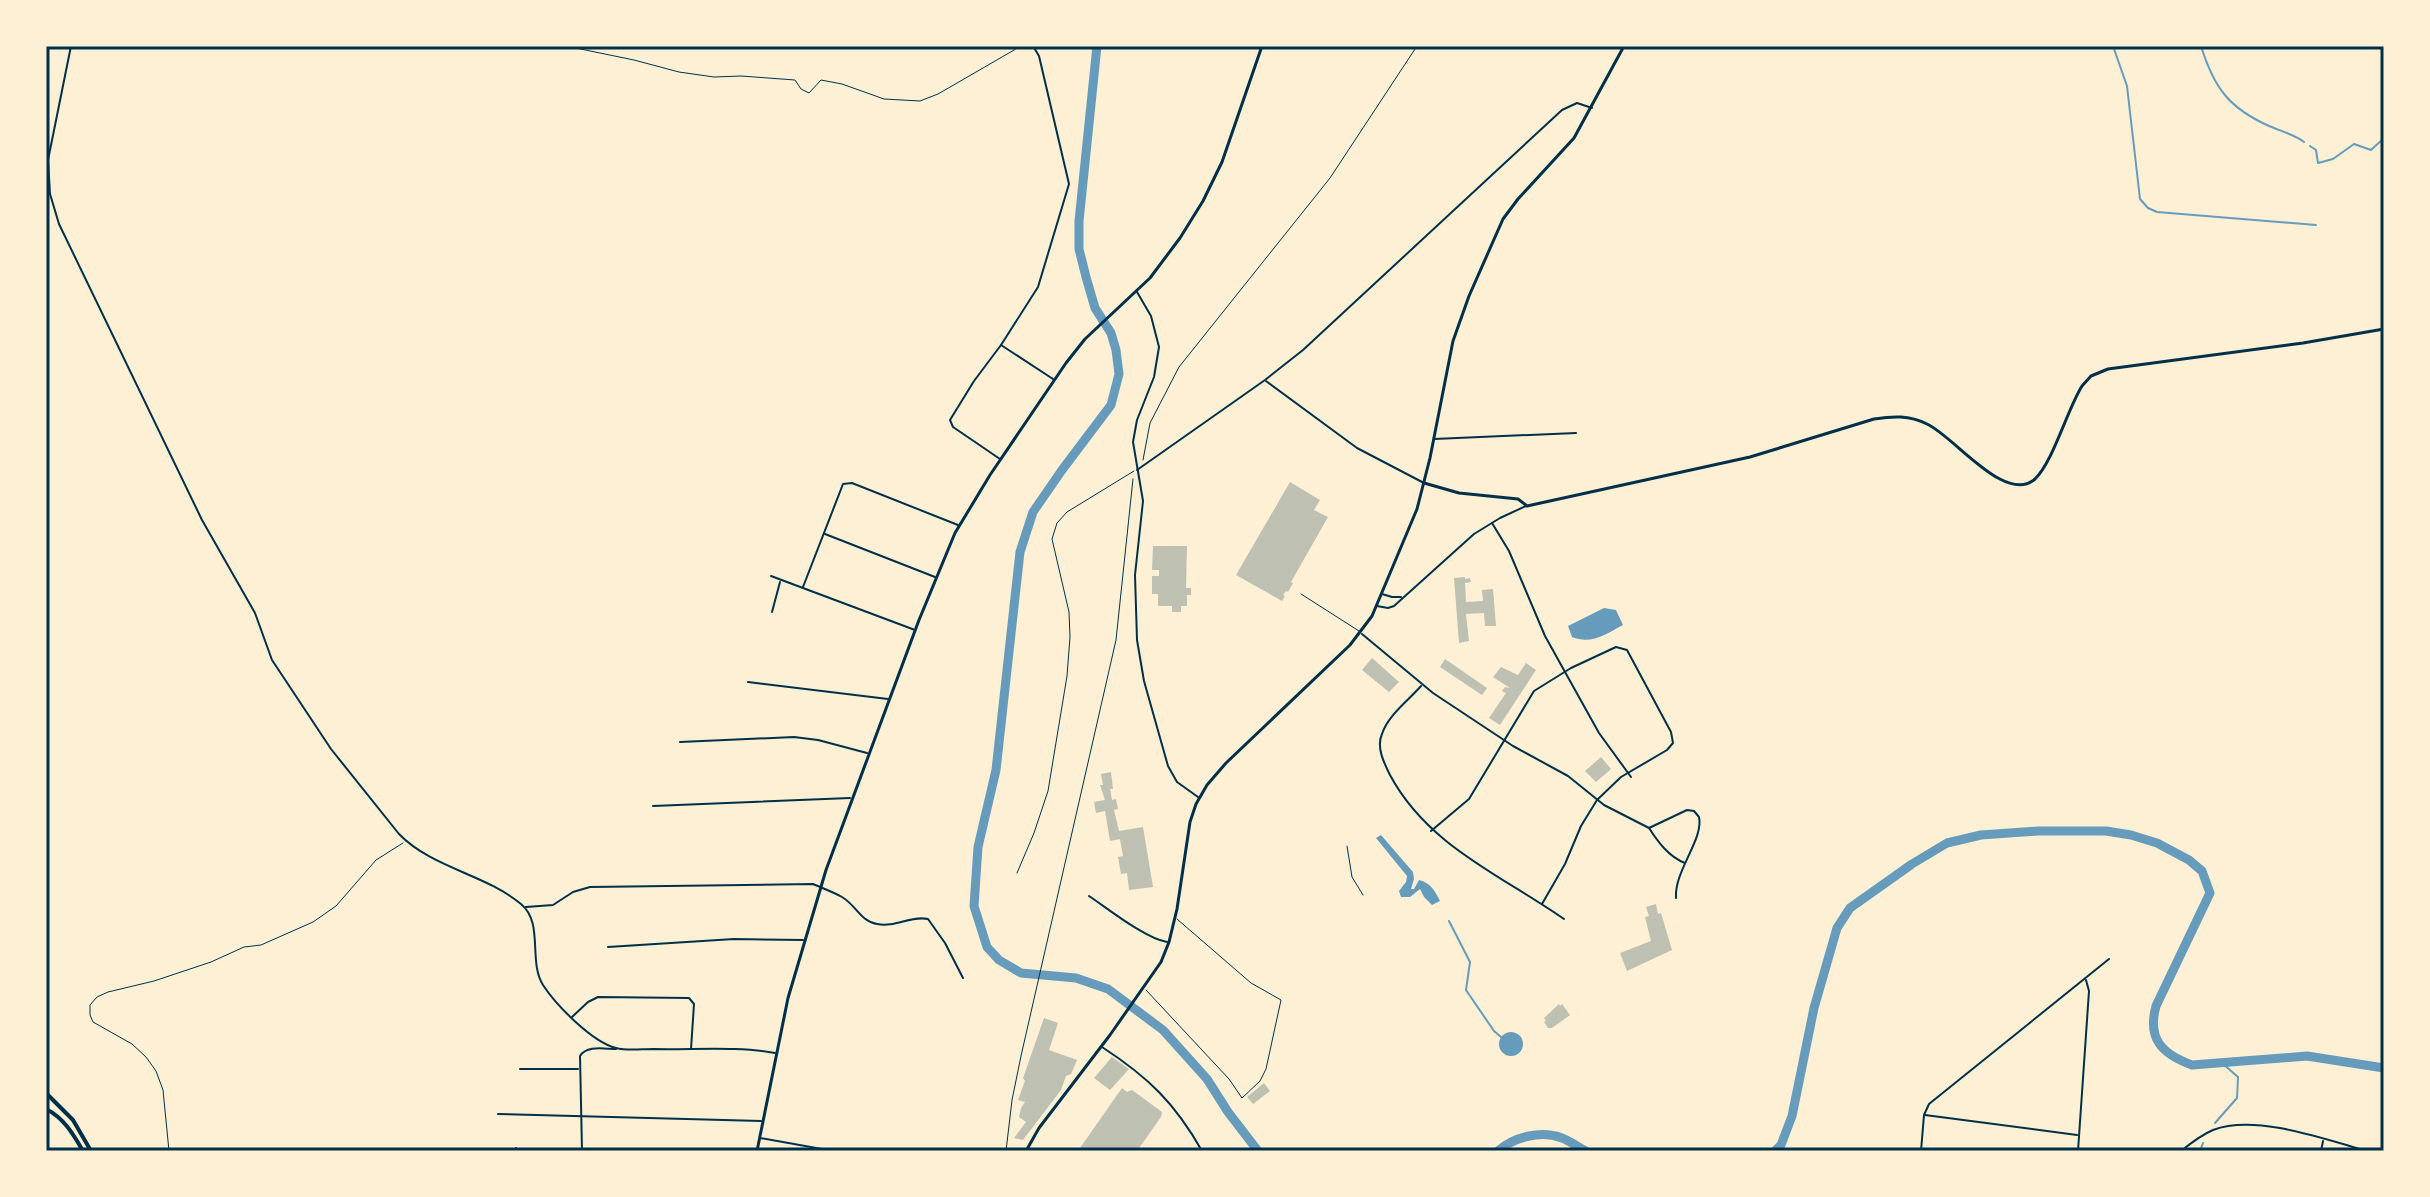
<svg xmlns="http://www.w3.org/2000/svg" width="2430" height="1197" font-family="'Exo 2',sans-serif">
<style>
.water{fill:#669bbc}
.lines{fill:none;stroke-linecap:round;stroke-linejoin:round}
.stream{stroke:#669bbc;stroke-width:2}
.river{stroke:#669bbc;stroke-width:9}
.building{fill:#bec0b2}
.path{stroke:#003049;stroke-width:1}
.service{stroke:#003049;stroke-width:1}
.minor{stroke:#003049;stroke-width:2}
.tertiary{stroke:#003049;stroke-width:3}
.secondary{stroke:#003049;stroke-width:3}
.primary{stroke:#003049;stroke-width:3}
.motorway{stroke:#003049;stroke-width:4}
.neatline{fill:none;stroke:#003049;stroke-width:3}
</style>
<rect width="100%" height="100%" fill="#fdf0d5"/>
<g class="water">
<path d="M1604,608l12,2 7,15c-17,9 -32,20 -51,12l-4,-11z"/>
<path d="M1381,835l32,37 1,7 -3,10h3l5,-9c12,3 16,11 21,21l-8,4 -8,-8 -4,-8 -10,8h-9l-2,-6 7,-9 1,-6 -31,-38z"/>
<circle cx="1511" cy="1044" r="12"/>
</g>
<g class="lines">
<g class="stream">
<path d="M2113,46l14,40 13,113 8,9 9,4 159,13"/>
<path d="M2201,46c13,42 28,62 68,80 12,5 26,9 35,16"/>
<path d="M2310,146l6,4 2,13 15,-4 21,-15 17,6 13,-12"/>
<path d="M1449,921l21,41 -4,28 28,41 7,6"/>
<path d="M2215,1123l22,-25 1,-21 -16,-14"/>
<path d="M2200,1151l3,-8"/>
</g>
<g class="river">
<path d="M1097,46l-18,175v28l7,28 9,31 16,25 5,17 3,24 -8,31 -49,65 -29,42 -13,40 -24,218 -18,77 -4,59 13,41 12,13 22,13 55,5 32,11 55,41 44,49 21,33 30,39"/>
<path d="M1498,1151c16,-14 43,-21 64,-13 8,3 16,9 24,13"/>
<path d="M1775,1151l6,-6 11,-29 22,-108 23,-80 13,-20 62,-44 35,-21 34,-8 57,-4h68l25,4 26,8 32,17 13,11 8,22 -54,113c-9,33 6,48 36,59l115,-9 77,12"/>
</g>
</g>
<g class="building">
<path d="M1290,482l30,18 -6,10 14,7 -37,65 2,1 -5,9 -2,-1 -3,4 2,1 -3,5 -46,-26z"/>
<path d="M1153,546h34l-1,42h5v7h-4v11h-6v6h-9v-6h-14v-12h-6v-18h7v-6h-7z"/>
<path d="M1465,577v2l5,-1 1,4 -6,1 1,19 17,-1 -1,-11 11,-1 3,37h-11l-1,-13 -18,1 3,27 -10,2 -5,-65z"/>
<path d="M1372,658l27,24 -10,10 -27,-22z"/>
<path d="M1445,659l42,29 -5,7 -42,-28z"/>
<path d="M1526,663l10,7 -36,55 -11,-7 17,-25 -4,-2 3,-4 5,1 -17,-11 8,-10 17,8z"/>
<path d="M1601,757l10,12 -15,13 -11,-11z"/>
<path d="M1111,772l2,17h-3l2,11 4,-1 2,10 -4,1 5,21 24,-4 10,60 -24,3 -2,-17 -6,1 -3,-17 5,-1 -3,-17 -10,2 -5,-30 -9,2 -2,-11 11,-2 -5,-15h3l-2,-11z"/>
<path d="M1656,904l2,10 3,-1 11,37 -45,21 -7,-18 31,-12 -6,-24 4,-1 -3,-9z"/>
<path d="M1559,1004l1,2 2,-2 8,11 -18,13h-4l-4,-6 2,-1 -2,-3z"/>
<path d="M1044,1018l14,5 -9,27 28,10 -6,14 -5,2 -5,14 -38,50 -9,-2 12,-16 -7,-5 2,-9 4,-6 -7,-2 7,-19 -2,-3z"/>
<path d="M1112,1057l17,12 -19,21 -16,-12z"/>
<path d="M1264,1083l6,8 -17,13 -6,-7z"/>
<path d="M1122,1088l5,4 5,-2 30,22 -1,5 -24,34h-52l-5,-3z"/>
</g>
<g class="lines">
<g class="path">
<path d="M566,46l68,14 45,12 35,5 27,-1 54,4 6,9 8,4 12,-13 21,4 42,15 36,2 18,-7 83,-48"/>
<path d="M1143,460l7,-37 29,-56 151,-189 87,-132"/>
<path d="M1347,846l5,31 11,18"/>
<path d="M169,1151l-6,-61 -7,-19 -10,-14 -14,-13 -39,-22 -3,-7v-10l7,-8 11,-5 46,-11 57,-19 33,-15 17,-2 52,-23 23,-16 40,-46 27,-17"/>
<path d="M1006,1151l6,-51 9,-44 95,-416 17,-161"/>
</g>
<g class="service">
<path d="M1301,594l58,37"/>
<path d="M1017,873l17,-40 14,-42 19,-115 3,-39 -1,-25 -17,-73 5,-16 10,-11 67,-41"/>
<path d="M1146,990l83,89 13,19 18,-17 6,-12 15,-69 -30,-17 -74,-64"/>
</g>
<g class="minor">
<path d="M71,46l-23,114 2,34 9,30 143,296 53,93 17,47 59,89 68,85c33,34 86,40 122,70 23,19 7,57 22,81 13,20 49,57 73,63 11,3 25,1 37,1 38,1 86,-3 122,4"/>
<path d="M1137,292l14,24 8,31 -5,30 -17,43 -4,22 10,59 -8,74 2,65 7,41 24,85 9,16 21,15"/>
<path d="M1001,345l37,-58 31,-103 -30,-128 -6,-10"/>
<path d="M1266,381l91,67 67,35"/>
<path d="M1434,439l142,-6"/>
<path d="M1000,459l-47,-32 -3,-7 24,-39 27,-36 52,34"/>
<path d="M1137,470l128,-90 38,-30 259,-240 15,-7 15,5"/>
<path d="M1492,523l17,28 36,85 54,97 32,44"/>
<path d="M825,534l110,43"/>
<path d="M771,576l144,54"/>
<path d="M803,587l40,-103 9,-1 106,42"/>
<path d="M1382,594l10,3h9"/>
<path d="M1377,606l11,2 6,-2 80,-72 26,-16 26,-12"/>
<path d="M772,612l8,-30"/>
<path d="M1362,634l71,59 80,53 55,30 36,29 45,23"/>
<path d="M748,682l140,17"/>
<path d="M1421,686c-13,15 -33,29 -39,48 -6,13 2,29 8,41 38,71 111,100 174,144"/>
<path d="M680,742l114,-5 24,3 49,13"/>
<path d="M653,806l197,-8"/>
<path d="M1431,831l38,-32 65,-108 37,-23 45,-21 11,3 44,82 2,11 -6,7 -46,27 -24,23 -16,26 -16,38 -23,40"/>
<path d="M1089,896c18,12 57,43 78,46"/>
<path d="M1676,898c-2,-27 28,-59 23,-81l-5,-6 -7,-1 -38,18c9,14 20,29 36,35"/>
<path d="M526,907l27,-2 20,-13 17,-5 223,-3c9,4 20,8 29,13 14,8 18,24 35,27 18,4 34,-9 51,-5l17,24 18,35"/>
<path d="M608,947l126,-8 69,1"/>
<path d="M572,1017l16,-15 10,-5 91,1 5,6 -3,45"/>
<path d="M1102,1047c46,30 73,56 100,104"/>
<path d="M520,1069h58"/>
<path d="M498,1114l263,7"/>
<path d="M1925,1115l152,20"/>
<path d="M760,1138l73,13"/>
<path d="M516,1148v3"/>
<path d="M582,1151l-2,-95c7,-11 24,-7 36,-7"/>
<path d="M1921,1151l3,-36 5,-11 180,-145"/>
<path d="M2078,1151l11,-160 -3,-11"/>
<path d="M2181,1151c10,-8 20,-16 32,-21 43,-16 111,9 154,21"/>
<path d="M2321,1151l2,-10"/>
</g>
<path class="tertiary" d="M1424,483l35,10 59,6 9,7 223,-49 124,-38c19,-3 35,-4 53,5 27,12 78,81 108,55 18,-17 32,-69 47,-93l9,-10 17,-7 195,-26 81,-14"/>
<path class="secondary" d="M1026,1151l13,-23 71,-93 51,-73 8,-20 8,-33 13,-87 6,-18 11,-19 19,-22 124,-118 22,-29 45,-107 13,-51 23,-117 16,-45 34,-77 15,-20 56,-61 50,-92"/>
<path class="primary" d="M757,1151l31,-153 38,-128 93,-250 36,-87 35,-58 76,-112 19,-24 65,-61 30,-40 23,-37 19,-39 40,-116"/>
<g class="motorway">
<path d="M46,1093l27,27 18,31"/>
<path d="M46,1109c18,9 27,25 37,42"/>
</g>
</g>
<rect width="2430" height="1197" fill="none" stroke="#fdf0d5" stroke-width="96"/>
<rect x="48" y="48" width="2334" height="1101" class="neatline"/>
</svg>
